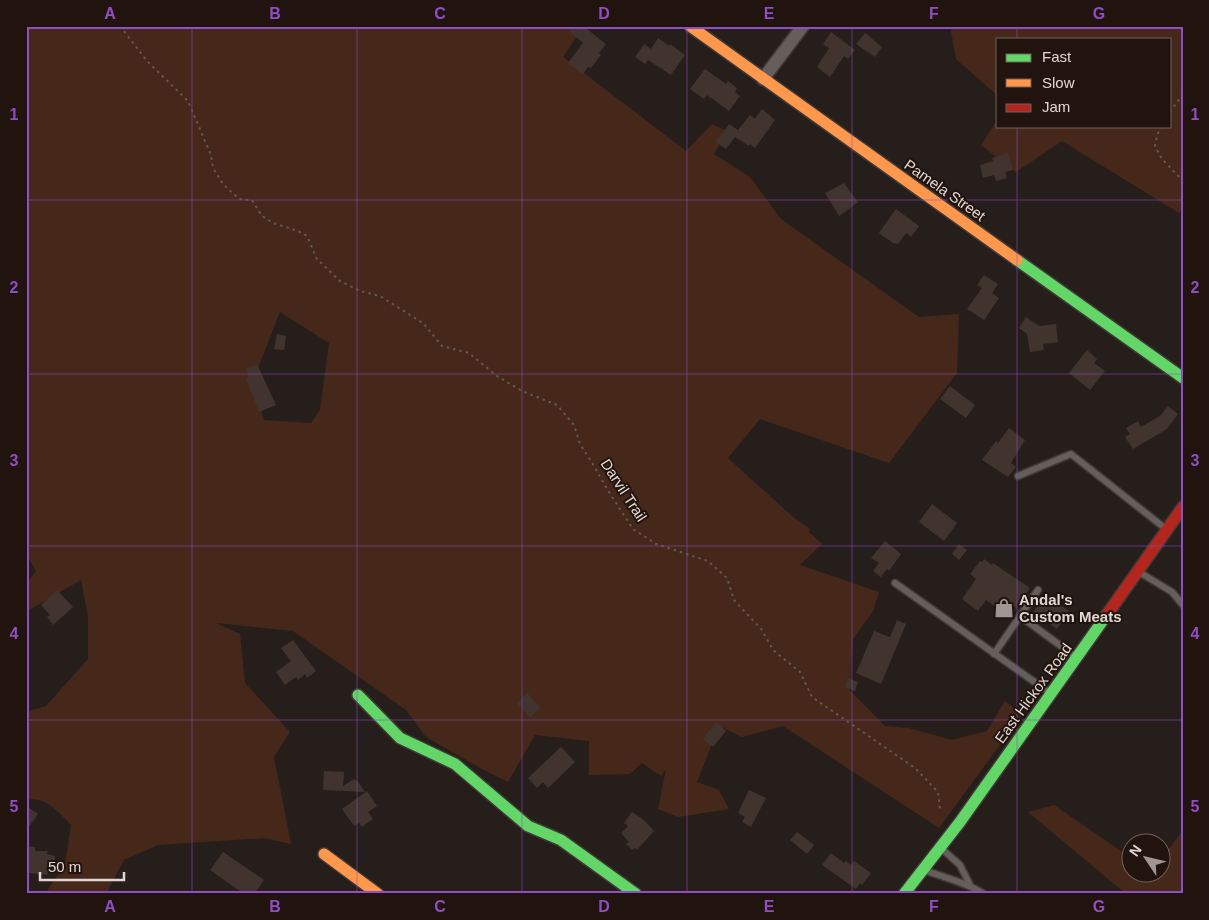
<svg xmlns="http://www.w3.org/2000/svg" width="1209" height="920" font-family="Arial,sans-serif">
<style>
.green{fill:#46281b;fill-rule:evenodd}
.building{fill:#41342e}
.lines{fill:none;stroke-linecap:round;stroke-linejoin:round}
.lane-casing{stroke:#413938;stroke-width:9}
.street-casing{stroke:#413938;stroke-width:15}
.fast-casing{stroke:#413938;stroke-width:14}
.slow-casing{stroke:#413938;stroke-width:14}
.jam-casing{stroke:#413938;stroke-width:14}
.path{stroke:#5f5956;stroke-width:2;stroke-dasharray:2.5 4;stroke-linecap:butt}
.lane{stroke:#655e5b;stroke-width:6}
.street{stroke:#655e5b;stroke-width:12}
.fast{stroke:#63d668;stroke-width:11}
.slow{stroke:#ff974d;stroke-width:11}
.jam{stroke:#b3261e;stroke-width:11}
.grid{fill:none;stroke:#8f4ec3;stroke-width:1;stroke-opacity:0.55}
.labels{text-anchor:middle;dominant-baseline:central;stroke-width:4;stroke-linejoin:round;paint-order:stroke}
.street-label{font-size:15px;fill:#e1d7d2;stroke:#21130d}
.poi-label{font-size:15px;font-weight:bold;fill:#e1d7d2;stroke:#21130d;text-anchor:start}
.neatline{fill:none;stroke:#8f4ec3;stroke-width:2}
.grid-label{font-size:16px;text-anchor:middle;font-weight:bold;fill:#8f4ec3}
</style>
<rect width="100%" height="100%" fill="#261e1b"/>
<g class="green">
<path d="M26,26h558l-21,31 123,94 26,-27 15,7 -13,23 36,23 31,42 138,98 40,-3 -2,59 -68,90 -129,-44 -32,39 65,59 17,12 -1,3 13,12 -22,21 79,27 -6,19 -20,28 -3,52 35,35 24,2 43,12 35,-9 18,-30 17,14 -83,113 -156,-102 -41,11 -23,-11 -22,56 22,8 10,19 -51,8 -20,-8 8,-40 -5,7 -19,-13 -12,11 -41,1v-34l-54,-6 -27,47 -26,-13 -56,-32 -20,-27 -113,-79 -77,-8 24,11 5,49 45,49 -16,25 17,87 -27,-6 -106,7 -34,15 -18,34h-61l20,-30 6,-39c-13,-13 -25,-29 -45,-25v-88l20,-6 42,-47v-42l-7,-37 -52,30 -3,-2v-24l10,-13 -10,-17zM280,312l49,31 -9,67 -9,13 -47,-3 -12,-37z"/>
<path d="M954,26h229v182l-4,5 -117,-72 -46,31 -35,-27 17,-26v7h172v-87h-172v57l-42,-37 -5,-28z"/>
<path d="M1054,805l77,53 1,14h30v-14l21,-28v64h-57l-98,-82z"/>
</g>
<g class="building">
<path d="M574,26h9l23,18 -7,9 2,2 -10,13 -3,-1 -5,7 -15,-11 15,-20 -13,-11z"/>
<path d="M831,32l24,18 -7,9 -4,-3 -14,21 -13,-10 12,-19 -6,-4z"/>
<path d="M865,33l17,14 -7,10 -19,-13z"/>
<path d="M658,38l11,8 1,-2 15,11 -14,20 -23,-15 -3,4 -10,-7 9,-13 7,5z"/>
<path d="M705,69l21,15 2,-3 9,7 -2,4 5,4 -11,15 -22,-16 -3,4 -14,-10z"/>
<path d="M762,109l13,11 -20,28 -5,-4 -1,2 -14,-9 -9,12 -10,-7 13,-18 9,6 12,-15 5,4z"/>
<path d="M1008,153l5,17 -8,2 2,6 -11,3 -2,-6 -11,3 -3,-13 13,-4 -1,-3z"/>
<path d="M844,183l14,19 -19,14 -14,-23z"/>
<path d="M896,209l23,17 -8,11 -5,-4 -8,11 -5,-1 -14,-10z"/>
<path d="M984,275l14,9 -6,9 7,5 -15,22 -17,-11 15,-21 -5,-3z"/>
<path d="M1026,317l13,9 17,-2 2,18 -15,2 1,6 -14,2 -3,-18 -8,-6z"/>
<path d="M277,334l9,2 -2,14 -10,-1z"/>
<path d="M1087,350l10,9 -3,4 11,8 -15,19 -21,-17z"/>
<path d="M257,364l19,41 -17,7 -13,-33 3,-2 -3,-8z"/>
<path d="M950,386l25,19 -9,13 -26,-19z"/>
<path d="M1168,406l10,8 -11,15 -34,20 -8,-12 5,-3 -4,-6 12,-7 3,6 19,-11z"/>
<path d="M1009,428l16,12 -14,23 5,4 -8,10 -26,-17 14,-19 2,2z"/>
<path d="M932,504l25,19 -13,18 -25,-19z"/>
<path d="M885,541l16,13 -12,17 -2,-2 -6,8 -8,-6 6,-8 -8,-5z"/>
<path d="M959,544l8,6 -8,10 -7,-6z"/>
<path d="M984,559l8,6 1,-2 37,25 -14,20 -6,-5 -7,9 -17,-12 -8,11 -16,-12 14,-20 -6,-5 10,-13 2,1z"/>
<path d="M57,590l16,17 -20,18 -6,-8 3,-2 -9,-10z"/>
<path d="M1046,595l23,16 -12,18 -24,-17z"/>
<path d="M897,620l9,4 -25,60 -25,-11 18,-42 16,6z"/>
<path d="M293,640l23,31 -9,7 -2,-4 -7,6 -2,-3 -11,8 -9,-13 15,-11 -10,-13z"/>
<path d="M848,678l10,4 -3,9 -10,-4z"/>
<path d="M527,693l13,15 -10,9 -13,-14z"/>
<path d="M716,722l10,9 -13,16 -10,-8z"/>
<path d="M561,747l14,15 -27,26 -5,-6 -6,6 -9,-10z"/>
<path d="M324,771l20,1 -1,14 11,-7 2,2 1,-1 8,12 -42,-2z"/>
<path d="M749,790l17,8 -15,29 -9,-5 3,-5 -7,-4z"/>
<path d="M367,791l10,15 -9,6 5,7 -11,8 -3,-4 -5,3 -12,-17z"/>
<path d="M26,806l12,8 -12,17z"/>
<path d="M632,812l12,8 10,11 -17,19 -2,-2 -3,2 -6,-6 3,-2 -8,-9 7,-7 -4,-3z"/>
<path d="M797,832l17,13 -7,9 -17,-14z"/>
<path d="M26,846l9,1v4h13l-1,3 8,2v17l-7,-1 -1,3 -18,-2v-3h-3z"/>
<path d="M223,852l41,28 -10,14h-10l-34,-24z"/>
<path d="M831,853l13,10 2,-2 5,4 3,-4 17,12 -9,12 -2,-2 -4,6 -34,-24z"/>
</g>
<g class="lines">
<defs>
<g id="lane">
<path d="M1018,476l53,-22 95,75"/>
<path d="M1139,572l33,20 11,13"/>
<path d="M895,583l155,110"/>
<path d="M1020,616l56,41"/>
<path d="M994,654l44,-64"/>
<path d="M942,849l18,16 10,20"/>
<path d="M924,870c21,8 42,12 60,24"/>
</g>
<path id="street" d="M763,79l40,-53"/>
<g id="fast">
<path d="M1017,260l166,118"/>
<path d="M358,695l42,43 55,26 73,62 33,14 75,54"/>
<path d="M904,894l56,-72 146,-206"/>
</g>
<g id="slow">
<path d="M690,26l327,234"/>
<path d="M324,854l54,40"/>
</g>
<path id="jam" d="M1106,616l77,-109"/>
</defs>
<use href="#lane" class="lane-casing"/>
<use href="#street" class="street-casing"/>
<use href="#fast" class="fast-casing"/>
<use href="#slow" class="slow-casing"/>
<use href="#jam" class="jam-casing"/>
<g class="path">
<path d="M120,26l27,35 41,40 23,54 2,13 10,16 16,15 13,1 10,16 11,7 25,8 9,5 10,23 23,22 20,10 20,5 43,27 19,23 27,7 28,23 25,15 35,14 17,20 6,19 14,22 13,23 26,40 23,15 52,17 19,17 7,22 28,30 11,20 27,22 12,25 103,71 23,24 2,17"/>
<path d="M1170,112l13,-18"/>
<path d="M1162,126l-5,9 -2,11 7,13 21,22"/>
</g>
<use href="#lane" class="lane"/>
<use href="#street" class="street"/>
<use href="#fast" class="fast"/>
<use href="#slow" class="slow"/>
<use href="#jam" class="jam"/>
</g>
<path class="grid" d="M192,26v868M357,26v868M522,26v868M687,26v868M852,26v868M1017,26v13M1017,126v768M26,200h1157M26,374h1157M26,546h1157M26,720h1157"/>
<defs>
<symbol id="shop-bare" viewBox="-9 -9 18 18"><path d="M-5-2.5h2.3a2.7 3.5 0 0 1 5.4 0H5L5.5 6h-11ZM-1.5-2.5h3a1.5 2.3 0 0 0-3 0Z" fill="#a09692" stroke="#21130d" stroke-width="2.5" paint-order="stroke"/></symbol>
</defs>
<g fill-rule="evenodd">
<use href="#shop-bare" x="990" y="594" width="28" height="28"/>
</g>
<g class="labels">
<g class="street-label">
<text transform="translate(945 190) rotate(35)">Pamela Street</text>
<text transform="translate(624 490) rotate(57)">Darvil Trail</text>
<text transform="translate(1033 693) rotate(-54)">East Hickox Road</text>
</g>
<g class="poi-label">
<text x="1019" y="599">Andal's<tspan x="1019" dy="17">Custom Meats</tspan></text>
</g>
</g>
<rect width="1209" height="920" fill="none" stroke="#21130d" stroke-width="55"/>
<rect x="996" y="38" width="175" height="90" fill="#21130d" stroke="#6e615c"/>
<rect x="1006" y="54" width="25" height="8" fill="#63d668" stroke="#6e615c"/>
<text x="1042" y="62" font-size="15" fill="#e1d7d2">Fast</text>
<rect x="1006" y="79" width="25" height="8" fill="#ff974d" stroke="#6e615c"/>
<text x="1042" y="88" font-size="15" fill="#e1d7d2">Slow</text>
<rect x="1006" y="104" width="25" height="8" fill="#b3261e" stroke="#6e615c"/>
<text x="1042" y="112" font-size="15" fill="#e1d7d2">Jam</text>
<g transform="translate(1146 858) rotate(305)"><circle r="24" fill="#21130d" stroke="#6e615c"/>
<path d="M0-4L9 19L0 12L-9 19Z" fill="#a09692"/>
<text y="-8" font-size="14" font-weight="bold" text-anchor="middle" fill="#e1d7d2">N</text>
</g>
<path d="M40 872v8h84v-8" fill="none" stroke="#e1d7d2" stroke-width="2.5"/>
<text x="48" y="872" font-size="15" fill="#e1d7d2" stroke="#21130d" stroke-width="4" paint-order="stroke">50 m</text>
<rect x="28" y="28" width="1154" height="864" class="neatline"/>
<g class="grid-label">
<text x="110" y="19">A</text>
<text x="275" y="19">B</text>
<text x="440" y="19">C</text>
<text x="604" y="19">D</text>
<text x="769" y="19">E</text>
<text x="934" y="19">F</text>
<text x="1099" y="19">G</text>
<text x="14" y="120">1</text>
<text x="1195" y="120">1</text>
<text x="14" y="293">2</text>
<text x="1195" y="293">2</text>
<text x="14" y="466">3</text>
<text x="1195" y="466">3</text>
<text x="14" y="639">4</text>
<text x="1195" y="639">4</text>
<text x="14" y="812">5</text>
<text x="1195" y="812">5</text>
<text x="110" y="912">A</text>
<text x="275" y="912">B</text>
<text x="440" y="912">C</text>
<text x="604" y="912">D</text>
<text x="769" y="912">E</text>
<text x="934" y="912">F</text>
<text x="1099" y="912">G</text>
</g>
</svg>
